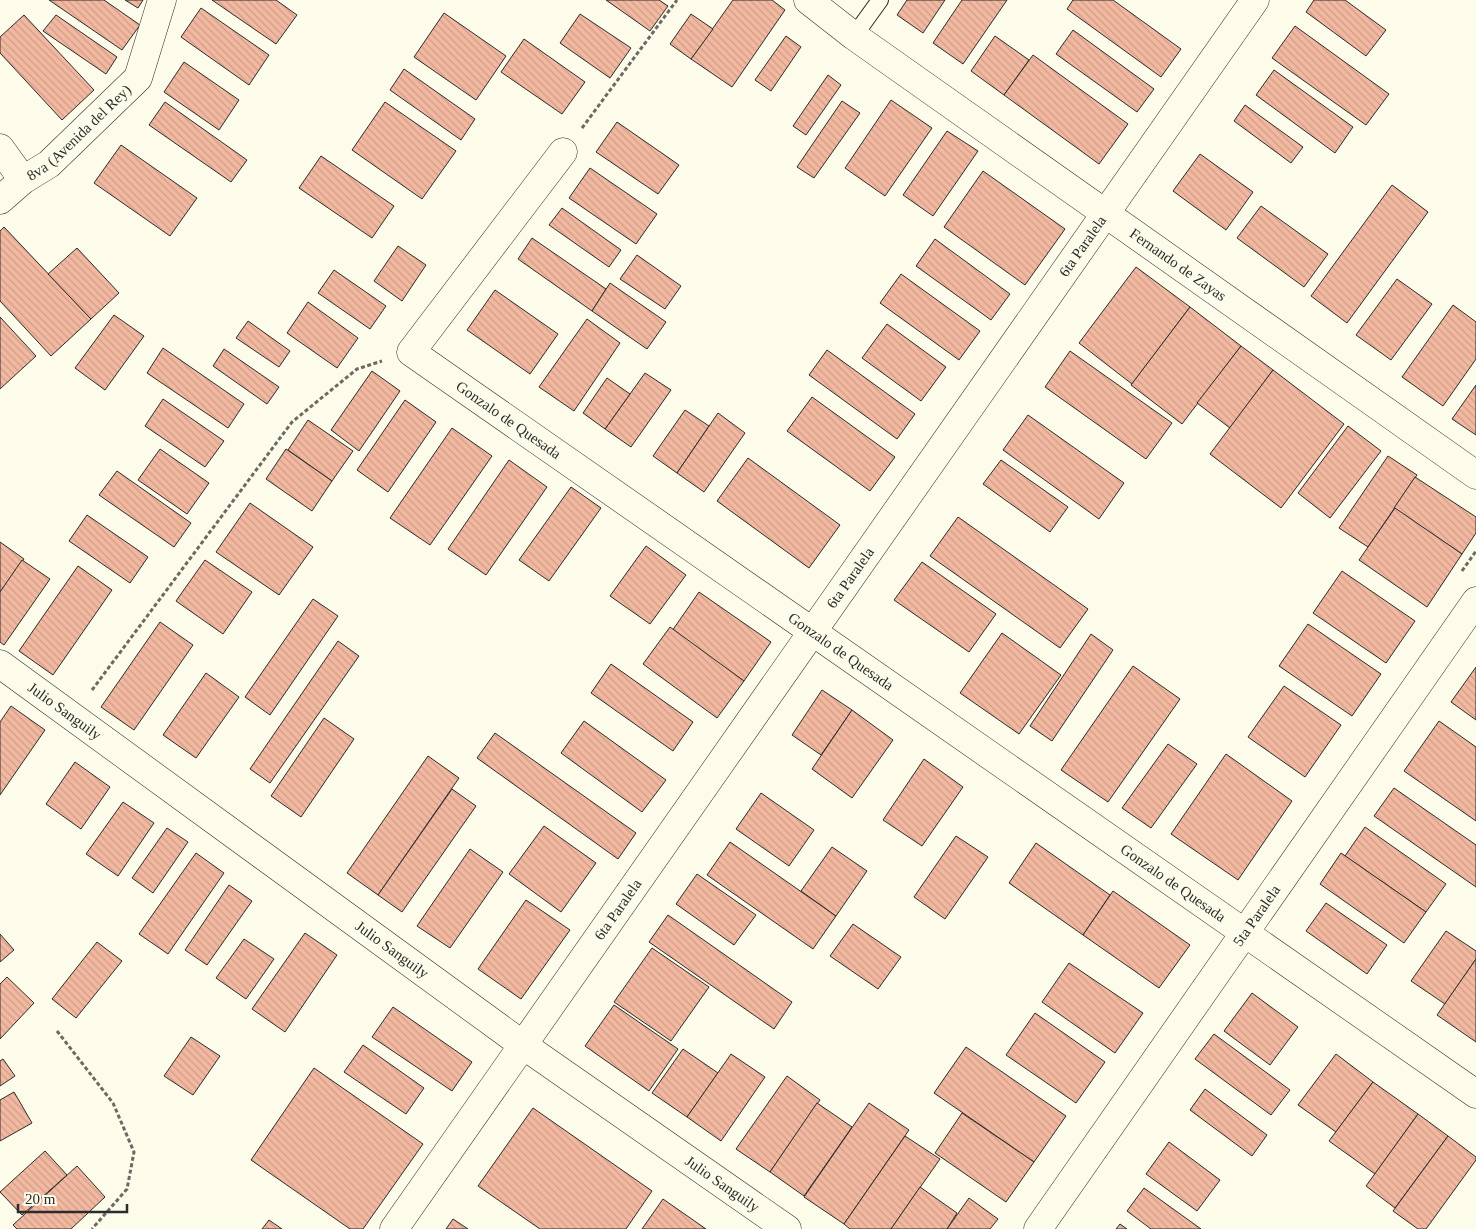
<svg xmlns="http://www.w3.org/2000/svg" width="1476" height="1229" font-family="Georgia,serif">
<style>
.building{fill:url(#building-back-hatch);stroke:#2b2b2b}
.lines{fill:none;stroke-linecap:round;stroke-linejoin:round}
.lane-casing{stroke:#2b2b2b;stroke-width:18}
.street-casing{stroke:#2b2b2b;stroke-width:29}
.path{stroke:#6a6964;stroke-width:3;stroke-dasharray:4 2.5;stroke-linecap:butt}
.lane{stroke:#fdfbea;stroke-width:16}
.street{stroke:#fdfbea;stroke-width:28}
.labels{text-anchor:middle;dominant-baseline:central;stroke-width:4;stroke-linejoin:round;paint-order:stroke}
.street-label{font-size:15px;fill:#2b2b2b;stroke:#fdfbea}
</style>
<defs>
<pattern id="building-back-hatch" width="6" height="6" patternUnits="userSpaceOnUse" patternTransform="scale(1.25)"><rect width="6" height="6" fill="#f2b8a0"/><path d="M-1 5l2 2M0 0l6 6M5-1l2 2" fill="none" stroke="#d09e8a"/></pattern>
</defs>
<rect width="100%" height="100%" fill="#fdfbea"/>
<g class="building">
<path d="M49,0h55l36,25 -18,25z"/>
<path d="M125,0h18l-5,8z"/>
<path d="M212,0h64l21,15 -21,29z"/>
<path d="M606,0h53l9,6 -18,25z"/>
<path d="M733,0h39l13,10 -53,77 -41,-28z"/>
<path d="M907,0h38l-22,33 -26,-18z"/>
<path d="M962,0h45l-44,64 -30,-21z"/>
<path d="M1073,0h40l68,49 -20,28 -94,-68z"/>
<path d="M1314,0h31l41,30 -20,26 -60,-44z"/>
<path d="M201,8l68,47 -20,30 -68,-48z"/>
<path d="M444,13l62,43 -30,44 -62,-43z"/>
<path d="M580,14l51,34 -21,30 -50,-35z"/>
<path d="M691,14l22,15 -22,30 -21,-15z"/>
<path d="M24,15l70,75 -32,30 -62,-67v-16z"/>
<path d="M56,15l61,42 -11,17 -63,-43z"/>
<path d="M1295,26l94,68 -23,31 -94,-67z"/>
<path d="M1073,30l81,59 -17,23 -81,-58z"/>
<path d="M786,36l15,11 -30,44 -16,-11z"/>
<path d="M995,36l34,24 -25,35 -33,-24z"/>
<path d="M524,39l61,43 -23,32 -61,-42z"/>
<path d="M1033,55l95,69 -29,40 -95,-69z"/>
<path d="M184,62l55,38 -20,30 -55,-38z"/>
<path d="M404,69l71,50 -14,21 -71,-50z"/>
<path d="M1274,70l79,57 -18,26 -79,-58z"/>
<path d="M828,75l13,10 -35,50 -13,-9z"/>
<path d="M891,100l41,28 -47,68 -40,-28z"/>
<path d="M842,101l18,12 -46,65 -17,-11z"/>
<path d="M165,102l82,58 -16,22 -82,-57z"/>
<path d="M385,102l71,49 -34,48 -70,-49z"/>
<path d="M1245,105l58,42 -12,16 -57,-42z"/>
<path d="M617,122l62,43 -21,29 -62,-42z"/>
<path d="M947,131l31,20 -45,65 -30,-21z"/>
<path d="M121,145l76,53 -27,38 -76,-53z"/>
<path d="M1200,154l53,38 -27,38 -53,-39z"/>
<path d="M321,156l73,50 -22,32 -73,-50z"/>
<path d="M590,168l67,46 -21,30 -67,-46z"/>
<path d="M983,171l82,58 -40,56 -81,-58z"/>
<path d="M1392,185l36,27 -81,111 -36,-27z"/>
<path d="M1261,206l67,48 -24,33 -67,-49z"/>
<path d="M562,208l59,42 -12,17 -60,-42z"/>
<path d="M4,227l87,92 -40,37 -51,-55v-70z"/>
<path d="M532,238l74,51 -14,22 -74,-52z"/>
<path d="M935,239l75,55 -19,26 -75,-54z"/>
<path d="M398,246l28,19 -24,36 -28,-20z"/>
<path d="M77,248l42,45 -28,26 -43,-45z"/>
<path d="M637,255l44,31 -16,23 -45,-30z"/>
<path d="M1136,267l54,40 -58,77 -53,-41z"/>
<path d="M334,270l52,36 -16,23 -52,-36z"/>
<path d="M901,274l79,57 -21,29 -79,-57z"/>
<path d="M1397,279l35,25 -41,56 -35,-25z"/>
<path d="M610,283l56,39 -19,27 -55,-38z"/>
<path d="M495,290l63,44 -28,40 -63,-44z"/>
<path d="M308,302l50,36 -21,30 -50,-35z"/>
<path d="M1453,305l23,17v37l-33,47 -41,-29z"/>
<path d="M1190,307l51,39 -59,78 -51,-39z"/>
<path d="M114,315l30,21 -39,54 -30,-22z"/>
<path d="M0,317l36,39 -36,33z"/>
<path d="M587,319l33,24 -46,68 -35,-24z"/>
<path d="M248,321l42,30 -11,16 -43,-29z"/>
<path d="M887,324l59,43 -25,34 -59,-43z"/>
<path d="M1241,346l32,24 -43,58 -33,-25z"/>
<path d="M163,348l81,56 -16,24 -81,-55z"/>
<path d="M224,349l55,38 -12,17 -54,-38z"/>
<path d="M827,350l88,64 -18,25 -88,-64z"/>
<path d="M1070,351l102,72 -26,36 -101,-72z"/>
<path d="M1273,370l71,54 -63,84 -71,-54z"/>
<path d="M372,371l28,20 -41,60 -28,-21z"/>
<path d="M645,373l26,17 -40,57 -26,-18z"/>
<path d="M607,378l23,16 -25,35 -22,-16z"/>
<path d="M1476,385v50l-24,-16z"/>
<path d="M812,397l83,60 -25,34 -83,-60z"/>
<path d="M163,399l61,42 -19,26 -60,-41z"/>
<path d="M405,400l31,22 -48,70 -31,-22z"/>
<path d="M685,410l24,16 -32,47 -24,-17z"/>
<path d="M718,413l27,20 -41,59 -27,-19z"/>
<path d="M1028,415l96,68 -25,36 -96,-69z"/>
<path d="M308,420l45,31 -21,30 -44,-31z"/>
<path d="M1348,426l33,25 -51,67 -32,-25z"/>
<path d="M452,428l40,28 -62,89 -40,-27z"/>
<path d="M160,449l49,34 -22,31 -49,-34z"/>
<path d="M286,449l46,32 -20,30 -46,-32z"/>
<path d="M1388,456l29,19 -49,72 -29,-19z"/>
<path d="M748,458l92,67 -31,43 -92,-67z"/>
<path d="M509,460l38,27 -61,88 -38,-26z"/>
<path d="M1001,460l67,47 -18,25 -67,-48z"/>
<path d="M117,471l74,52 -17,24 -75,-52z"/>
<path d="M1415,477l61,40v16l-14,21 -68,-46z"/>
<path d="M571,487l30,21 -52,73 -30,-21z"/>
<path d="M250,503l63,44 -34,48 -63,-43z"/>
<path d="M1395,508l67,46 -35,53 -68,-47z"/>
<path d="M87,515l61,42 -18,26 -61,-42z"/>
<path d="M958,517l130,92 -28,39 -130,-92z"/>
<path d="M0,542l24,17 -24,33z"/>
<path d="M646,546l40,29 -36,49 -40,-28z"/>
<path d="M22,560l28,19 -46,66 -4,-3v-50z"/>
<path d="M205,560l47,32 -29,42 -47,-33z"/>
<path d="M922,562l74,52 -27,38 -75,-52z"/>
<path d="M78,566l34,24 -59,85 -34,-24z"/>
<path d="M1342,571l73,50 -29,42 -73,-50z"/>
<path d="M699,592l72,50 -27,39 -72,-50z"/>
<path d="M313,599l25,17 -68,99 -25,-18z"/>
<path d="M160,622l33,23 -59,85 -33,-23z"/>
<path d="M1308,624l73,50 -29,42 -73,-50z"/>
<path d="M670,627l74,54 -27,37 -74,-54z"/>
<path d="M1002,633l59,42 -42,59 -59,-41z"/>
<path d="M1091,634l22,16 -61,91 -22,-15z"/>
<path d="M338,641l21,15 -89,127 -20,-14z"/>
<path d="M611,664l82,58 -20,29 -82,-58z"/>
<path d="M1133,666l47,33 -72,103 -47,-32z"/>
<path d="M1476,667v53l-25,-18z"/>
<path d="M206,673l33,24 -43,61 -33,-23z"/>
<path d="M1284,686l57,39 -36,52 -57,-40z"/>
<path d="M822,690l30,20 -31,45 -29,-20z"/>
<path d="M11,706l34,24 -45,65v-73z"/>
<path d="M852,710l41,30 -41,58 -40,-29z"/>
<path d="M324,718l30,21 -53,78 -30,-21z"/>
<path d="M584,721l82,59 -24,32 -81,-59z"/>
<path d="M1439,721l37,26v74l-72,-50z"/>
<path d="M495,733l141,100 -18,26 -141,-101z"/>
<path d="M1168,744l29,20 -46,64 -29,-20z"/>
<path d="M1226,754l66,47 -54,79 -67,-46z"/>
<path d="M428,756l31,22 -81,117 -31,-22z"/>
<path d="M924,759l39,28 -41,59 -39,-26z"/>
<path d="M75,762l35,25 -29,42 -35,-25z"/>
<path d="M1394,788l82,57v42l-102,-71z"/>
<path d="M452,789l24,17 -74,106 -24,-17z"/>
<path d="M761,793l53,37 -25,36 -53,-37z"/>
<path d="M123,802l31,21 -36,53 -32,-22z"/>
<path d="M544,826l52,37 -35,49 -52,-38z"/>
<path d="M1365,827l81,57 -20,28 -81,-56z"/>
<path d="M167,828l21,14 -35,51 -21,-15z"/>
<path d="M956,836l32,21 -43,62 -31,-22z"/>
<path d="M730,842l106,74 -23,33 -106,-74z"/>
<path d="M1036,843l74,52 -27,40 -74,-52z"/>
<path d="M832,847l35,24 -31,45 -35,-25z"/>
<path d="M470,849l33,23 -53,76 -33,-22z"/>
<path d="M196,853l28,20 -56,81 -29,-20z"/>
<path d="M1341,853l85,59 -22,31 -84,-59z"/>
<path d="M697,874l59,41 -22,30 -58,-41z"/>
<path d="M229,885l23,16 -45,64 -22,-15z"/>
<path d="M1113,891l77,54 -31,43 -76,-53z"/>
<path d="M526,900l44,30 -49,69 -43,-30z"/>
<path d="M1326,903l61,42 -20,29 -61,-43z"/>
<path d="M668,915l124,87 -18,27 -125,-87z"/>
<path d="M853,924l48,33 -23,32 -48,-33z"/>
<path d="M1446,931l30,20v8l-31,45 -34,-23z"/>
<path d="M305,933l32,22 -52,77 -33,-23z"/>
<path d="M0,934l14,16 -14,12z"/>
<path d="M244,939l30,20 -28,40 -30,-21z"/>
<path d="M97,942l25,19 -46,57 -24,-19z"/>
<path d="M652,948l57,39 -38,54 -57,-39z"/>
<path d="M1476,959v83l-39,-27z"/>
<path d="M1069,963l74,50 -28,40 -73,-51z"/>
<path d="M7,977l27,26 -34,36v-55z"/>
<path d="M1252,993l46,34 -28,38 -46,-34z"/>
<path d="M614,1005l64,44 -29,42 -64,-45z"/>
<path d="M393,1007l79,55 -20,29 -80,-54z"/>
<path d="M1035,1013l70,49 -29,41 -70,-48z"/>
<path d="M1214,1034l76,56 -19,25 -76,-56z"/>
<path d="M191,1037l29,19 -27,39 -29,-19z"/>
<path d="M363,1045l61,43 -18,26 -62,-42z"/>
<path d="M966,1047l100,69 -32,46 -100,-69z"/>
<path d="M683,1049l35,24 -31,44 -35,-24z"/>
<path d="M731,1054l34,23 -44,64 -34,-24z"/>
<path d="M1336,1054l37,28 -37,50 -38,-27z"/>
<path d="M3,1059l12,17 -15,10v-25z"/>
<path d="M314,1068l109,76 -60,85h-13l-99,-69z"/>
<path d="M787,1076l33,24 -50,72 -34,-23z"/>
<path d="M1373,1082l45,32 -43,60 -46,-33z"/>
<path d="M1205,1089l62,46 -15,21 -62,-46z"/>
<path d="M14,1092l18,31 -32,18v-41z"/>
<path d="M817,1103l35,24 -48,69 -34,-24z"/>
<path d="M869,1103l40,27 -65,94 -40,-27z"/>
<path d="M533,1108l119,83 -26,38h-86l-62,-43z"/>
<path d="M962,1113l72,49 -28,40 -71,-49z"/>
<path d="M1418,1114l30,22 -53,72 -29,-22z"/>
<path d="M905,1136l35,23 -49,70h-41l-6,-5z"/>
<path d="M1448,1136l28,21v3l-50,69h-8l-25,-18z"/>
<path d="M1169,1142l51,38 -23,31 -51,-37z"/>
<path d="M45,1151l22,24 -45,40 -22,-23z"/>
<path d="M77,1166l28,31 -34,32h-54l-4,-4z"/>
<path d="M920,1187l37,26 -10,16h-56z"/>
<path d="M1144,1188l57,41h-50l-24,-18z"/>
<path d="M969,1198l29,21 -8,10h-43z"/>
<path d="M663,1199l43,30h-64z"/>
<path d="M453,1219l15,10h-22z"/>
<path d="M269,1220l13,9h-20z"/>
<path d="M1120,1224l7,5h-11z"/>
</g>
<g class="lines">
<defs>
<path id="lane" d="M854,36l26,-36"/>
<g id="street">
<path id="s1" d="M808,0l46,36 622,439"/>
<path d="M0,148l23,32"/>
<path id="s2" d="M563,152l-152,200 1065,742"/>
<path id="s3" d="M0,200l23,-20 26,-16 89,-86 24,-78"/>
<path id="s4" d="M0,664l523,381 264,184"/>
<path id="s5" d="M394,1229l861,-1229"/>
<path id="s6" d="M1038,1229l438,-628"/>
</g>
</defs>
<use href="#lane" class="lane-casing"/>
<use href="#street" class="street-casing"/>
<g class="path">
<path d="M582,128l95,-128"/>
<path d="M1462,571l14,-20"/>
<path d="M92,690l200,-268 65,-53 25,-8"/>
<path d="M57,1031l56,72 21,49 -7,37 -35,40"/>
</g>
<use href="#lane" class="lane"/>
<use href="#street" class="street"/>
</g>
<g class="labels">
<g class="street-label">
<text stroke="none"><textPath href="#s3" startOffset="104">8va (Avenida del Rey)</textPath></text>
<text stroke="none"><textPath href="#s5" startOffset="1200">6ta Paralela</textPath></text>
<text stroke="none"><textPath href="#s1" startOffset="455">Fernando de Zayas</textPath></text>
<text stroke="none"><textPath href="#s2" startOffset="370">Gonzalo de Quesada</textPath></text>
<text stroke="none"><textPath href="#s5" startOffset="795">6ta Paralela</textPath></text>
<text stroke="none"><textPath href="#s2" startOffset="775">Gonzalo de Quesada</textPath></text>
<text stroke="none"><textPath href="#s4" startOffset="80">Julio Sanguily</textPath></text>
<text stroke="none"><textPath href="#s2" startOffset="1180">Gonzalo de Quesada</textPath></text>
<text stroke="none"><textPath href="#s5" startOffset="390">6ta Paralela</textPath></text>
<text stroke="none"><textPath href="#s6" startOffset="382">5ta Paralela</textPath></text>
<text stroke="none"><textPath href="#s4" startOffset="485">Julio Sanguily</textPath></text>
<text stroke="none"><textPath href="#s4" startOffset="890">Julio Sanguily</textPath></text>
</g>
</g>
<path d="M18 1204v8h109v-8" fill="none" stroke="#2b2b2b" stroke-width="2.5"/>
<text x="25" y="1204" font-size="15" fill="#2b2b2b" stroke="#fdfbea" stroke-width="4" paint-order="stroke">20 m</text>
</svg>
